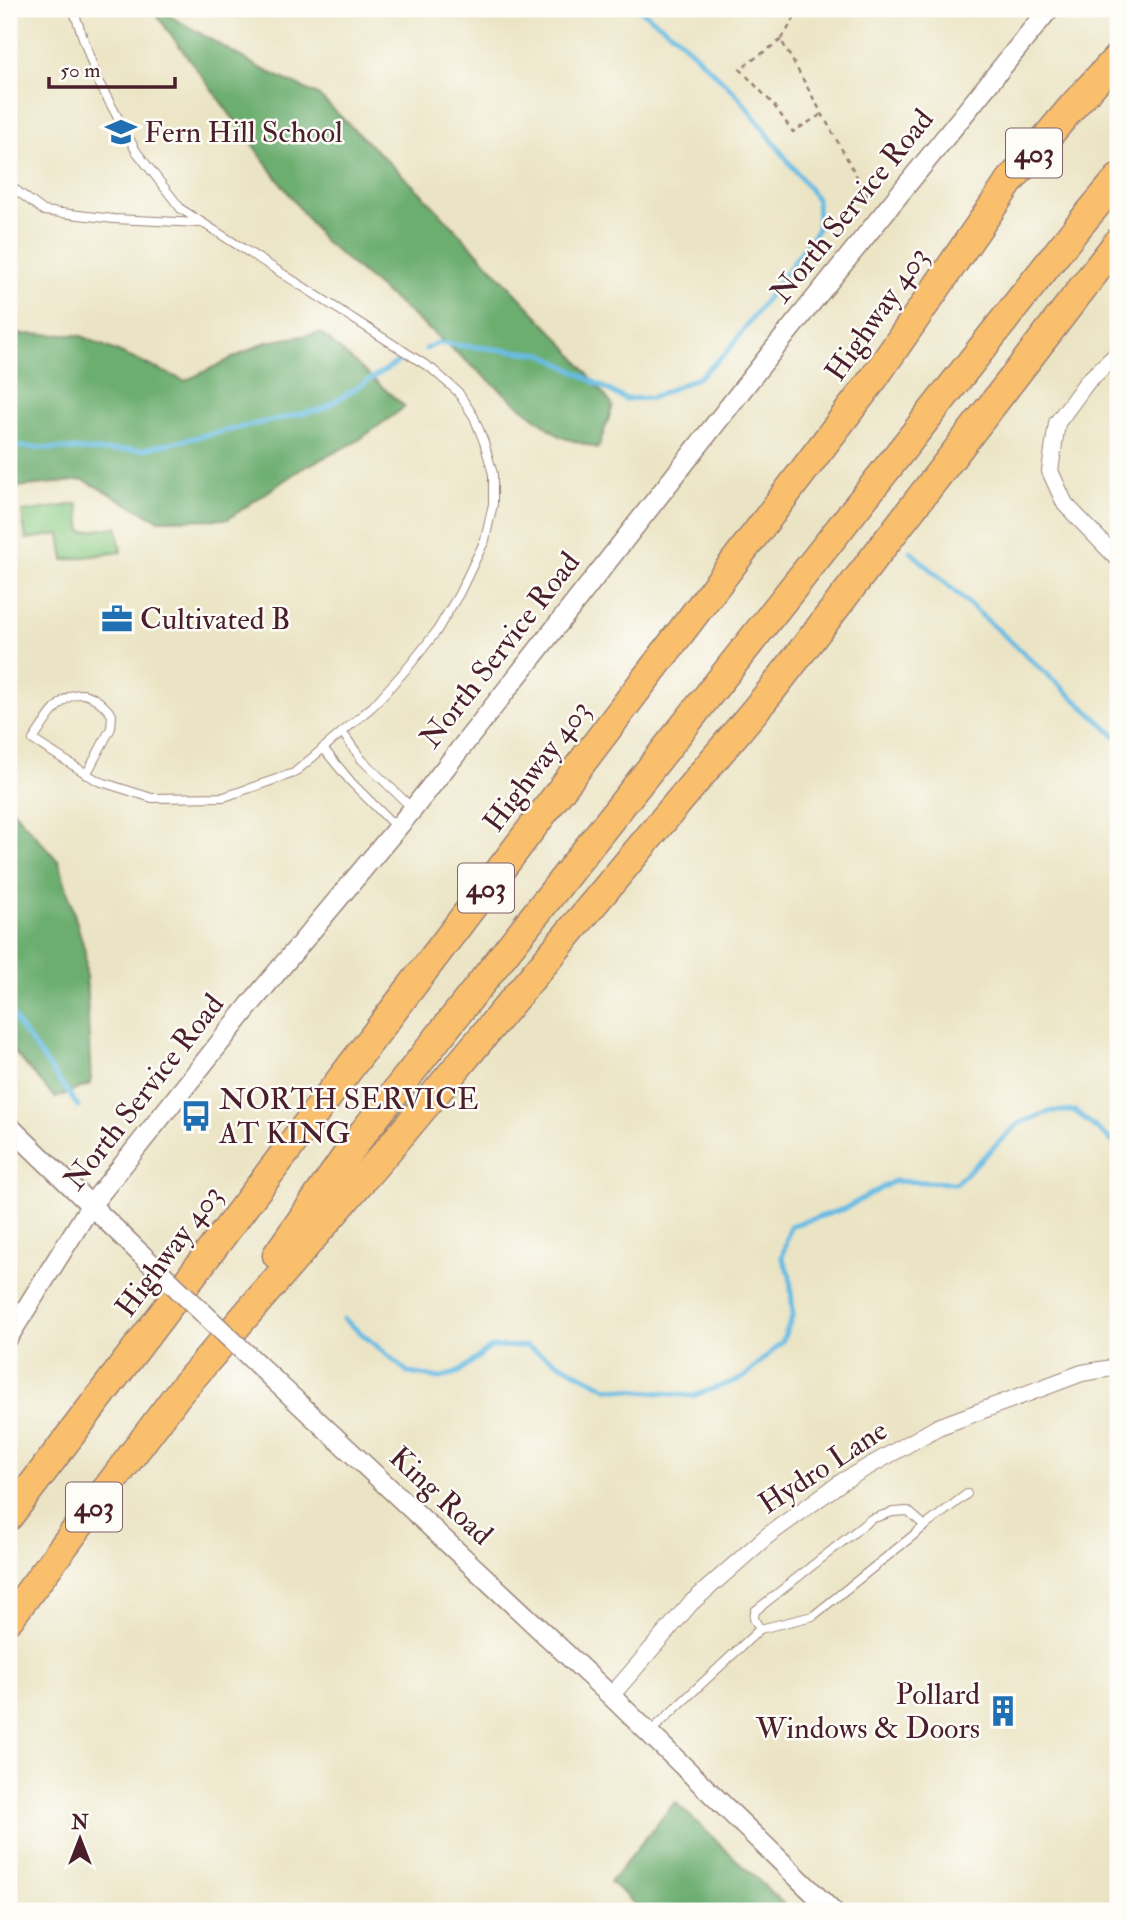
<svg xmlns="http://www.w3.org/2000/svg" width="1127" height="1920" font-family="'IM FELL Double Pica',serif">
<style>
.green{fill:#86c981;stroke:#687456;stroke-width:2}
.forest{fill:#6cad6f;stroke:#5b664d;stroke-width:2}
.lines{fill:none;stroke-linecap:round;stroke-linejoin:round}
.stream{stroke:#66bbe3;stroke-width:5}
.service-casing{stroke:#9a8278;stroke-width:10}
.minor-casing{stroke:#9a8278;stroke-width:18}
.tertiary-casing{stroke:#9a8278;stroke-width:22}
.motorway-casing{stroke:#9a8278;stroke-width:31}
.path{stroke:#9a8278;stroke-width:2.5;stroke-dasharray:5 5;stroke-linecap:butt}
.service{stroke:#fff;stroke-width:8}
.minor{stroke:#fff;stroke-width:16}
.tertiary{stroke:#fff;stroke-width:19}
.motorway{stroke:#f9bf6d;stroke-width:28}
.tertiary-bridge-casing{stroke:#9a8278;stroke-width:22;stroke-linecap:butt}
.tertiary-bridge{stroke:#fff;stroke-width:19}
.labels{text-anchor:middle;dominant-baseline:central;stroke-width:5;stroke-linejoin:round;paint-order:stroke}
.shield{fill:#fdfcf7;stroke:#806168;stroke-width:2}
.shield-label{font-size:28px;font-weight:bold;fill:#4a1f2b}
.poi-label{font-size:30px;fill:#4a1f2b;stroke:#fdfcf7;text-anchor:start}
.street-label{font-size:30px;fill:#4a1f2b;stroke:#fdfcf7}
</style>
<rect width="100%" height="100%" fill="#fdfcf7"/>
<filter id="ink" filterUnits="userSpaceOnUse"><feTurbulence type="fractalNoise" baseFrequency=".0143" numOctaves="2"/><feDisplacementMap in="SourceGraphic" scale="14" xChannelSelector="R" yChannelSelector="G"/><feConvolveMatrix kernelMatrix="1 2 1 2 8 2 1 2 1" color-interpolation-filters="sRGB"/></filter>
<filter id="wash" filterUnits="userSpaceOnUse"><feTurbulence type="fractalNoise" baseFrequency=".00686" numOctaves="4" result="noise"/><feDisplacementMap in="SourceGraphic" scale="28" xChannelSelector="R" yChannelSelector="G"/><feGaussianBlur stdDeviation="1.57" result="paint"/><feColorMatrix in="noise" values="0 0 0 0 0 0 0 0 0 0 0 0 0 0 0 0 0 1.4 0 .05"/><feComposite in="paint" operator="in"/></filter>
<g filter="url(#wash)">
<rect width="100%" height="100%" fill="#ebe4c4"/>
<path class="green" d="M78,504l4,28 35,-5 4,25 -57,8 -4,-26 -34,5 -4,-27z"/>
<g class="forest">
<path d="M152,9h6l104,60 56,26 103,98 144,152 48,61 -15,42 -37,-11 -45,-34 -193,-163z"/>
<path d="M321,333l84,74 -49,35 -55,27 -73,50 -70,1 -74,-40 -75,8v-154l70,1 106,46 81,-39z"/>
<path d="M9,806l50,56 26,89 6,133 -36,14 -46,-52z"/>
<path d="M675,1802l116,109h-148l-33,-29z"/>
</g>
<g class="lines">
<g class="stream">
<path d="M426,349l11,-6 106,11 82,45 26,-1 48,-21 29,-26 90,-122 -1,-30 -78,-102 -63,-61 -37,-27"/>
<path d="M9,446l92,5 43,-2 179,-40 75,-47"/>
<path d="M910,551l208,187"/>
<path d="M9,1008l10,18 59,80"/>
<path d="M344,1319l65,54 31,5 19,-6 32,-25 35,-1 81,42 86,8 50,-18 39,-36 11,-27 -3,-39 -8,-19 8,-31 54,-17 50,-28 62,2 63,-60 33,-12h23l43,35"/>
</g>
</g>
</g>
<g filter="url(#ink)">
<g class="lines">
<defs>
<g id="service">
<path d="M73,9l25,72 38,70 45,58 251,160 26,23 16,25 10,25 9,32v30l-8,36 -26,54 -23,38 -26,33 -37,41 -79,67 -70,24 -72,1 -54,-17 -65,-41c21,-32 43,-71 79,-25l-1,13 -25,47"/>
<path d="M9,185l35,26 70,8 86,4"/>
<path d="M342,732l20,28 51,49"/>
<path d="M323,748l28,34 46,46"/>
<path d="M925,1526l42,-32"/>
<path d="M649,1733l111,-104 53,-13 112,-90 -17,-15 -15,1 -22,7 -116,92 -1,8 6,10"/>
</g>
<g id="minor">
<path d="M1118,353l-31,29 -30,41 -7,48 15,33 53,55"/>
<path d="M611,1696l80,-93 76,-67 76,-55 95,-54 144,-54 36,-6"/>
</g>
<g id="tertiary">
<path d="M9,1126l131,127"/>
<path d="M9,1336l82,-131 162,-204 160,-192 358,-456 278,-344"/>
<path d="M275,1381l336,315 221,215"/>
</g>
<g id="motorway">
<path d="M277,1255l82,-117 717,-909 42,-50"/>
<path d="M9,1516l865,-1138 136,-197 63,-75 45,-49"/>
<path d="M9,1619l169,-225 210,-244 383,-459 347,-449"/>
</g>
</defs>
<use href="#service" class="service-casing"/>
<use href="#minor" class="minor-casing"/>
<use href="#tertiary" class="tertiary-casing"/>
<use href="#motorway" class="motorway-casing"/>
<g class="path">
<path d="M800,9l-19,31 89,160"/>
<path d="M781,40l-41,29 33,35 20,28 29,-18"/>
</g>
<use href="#service" class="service"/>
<use href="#minor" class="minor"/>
<use href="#tertiary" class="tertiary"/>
<use href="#motorway" class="motorway"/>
<defs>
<path id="tertiary-bridge" d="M140,1253l135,128"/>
</defs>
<use href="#tertiary-bridge" class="tertiary-bridge-casing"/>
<use href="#tertiary-bridge" class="tertiary-bridge"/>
</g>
</g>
<defs>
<symbol id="school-bare" viewBox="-9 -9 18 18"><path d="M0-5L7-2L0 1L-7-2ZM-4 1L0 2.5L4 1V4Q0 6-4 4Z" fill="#1f6fb2" stroke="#fdfcf7" stroke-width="2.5" paint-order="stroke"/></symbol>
<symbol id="office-bare" viewBox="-9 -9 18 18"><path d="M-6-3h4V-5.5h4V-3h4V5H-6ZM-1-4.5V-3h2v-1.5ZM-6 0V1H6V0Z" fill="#1f6fb2" stroke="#fdfcf7" stroke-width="2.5" paint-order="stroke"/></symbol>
<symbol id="bus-bare" viewBox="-9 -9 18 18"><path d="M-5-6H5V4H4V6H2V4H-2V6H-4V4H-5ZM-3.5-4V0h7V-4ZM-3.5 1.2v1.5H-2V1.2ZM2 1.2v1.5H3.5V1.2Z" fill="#1f6fb2" stroke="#fdfcf7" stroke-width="2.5" paint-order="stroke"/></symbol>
<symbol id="building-bare" viewBox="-9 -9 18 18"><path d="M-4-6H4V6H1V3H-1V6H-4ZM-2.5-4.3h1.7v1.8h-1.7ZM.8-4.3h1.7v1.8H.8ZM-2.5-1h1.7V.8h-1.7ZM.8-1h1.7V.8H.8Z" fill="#1f6fb2" stroke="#fdfcf7" stroke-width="2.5" paint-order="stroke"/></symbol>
</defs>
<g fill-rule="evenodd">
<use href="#school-bare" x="99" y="110" width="44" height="44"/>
<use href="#office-bare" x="95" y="597" width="44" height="44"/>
<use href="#bus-bare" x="174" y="1094" width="44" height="44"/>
<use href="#building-bare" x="981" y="1689" width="44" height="44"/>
</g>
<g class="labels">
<g class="shield">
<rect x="1006" y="128.5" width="56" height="49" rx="5"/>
<rect x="458" y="863.5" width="56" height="49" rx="5"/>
<rect x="66" y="1482.5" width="56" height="49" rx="5"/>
</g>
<g class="shield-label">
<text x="1034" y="153">403</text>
<text x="486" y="888">403</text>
<text x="94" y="1507">403</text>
</g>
<g class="poi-label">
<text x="144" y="132">Fern Hill School</text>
<text x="140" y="619">Cultivated B</text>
<text x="219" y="1099">NORTH SERVICE<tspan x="219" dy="34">AT KING</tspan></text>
<text x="980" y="1694" text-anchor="end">Pollard<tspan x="980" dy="34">Windows &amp; Doors</tspan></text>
</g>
<g class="street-label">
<text transform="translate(852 206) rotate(-51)">North Service Road</text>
<text transform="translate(877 314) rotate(-55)">Highway 403</text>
<text transform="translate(500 650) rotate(-52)">North Service Road</text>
<text transform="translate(537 766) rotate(-53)">Highway 403</text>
<text transform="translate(144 1092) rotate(-52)">North Service Road</text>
<text transform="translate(169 1251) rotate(-53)">Highway 403</text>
<text transform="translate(823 1467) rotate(-33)">Hydro Lane</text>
<text transform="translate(441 1496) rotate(43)">King Road</text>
</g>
</g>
<rect width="1127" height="1920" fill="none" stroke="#fdfcf7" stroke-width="35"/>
<g transform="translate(80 1839)" stroke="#fdfcf7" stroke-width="5" paint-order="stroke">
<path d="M0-5L12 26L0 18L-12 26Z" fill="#4a1f2b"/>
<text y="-10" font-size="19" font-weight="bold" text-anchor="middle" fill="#4a1f2b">N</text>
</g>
<path d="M49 77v10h126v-10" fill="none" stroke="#4a1f2b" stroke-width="3.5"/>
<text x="60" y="77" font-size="21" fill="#4a1f2b" stroke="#fdfcf7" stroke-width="5" paint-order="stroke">50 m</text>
</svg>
